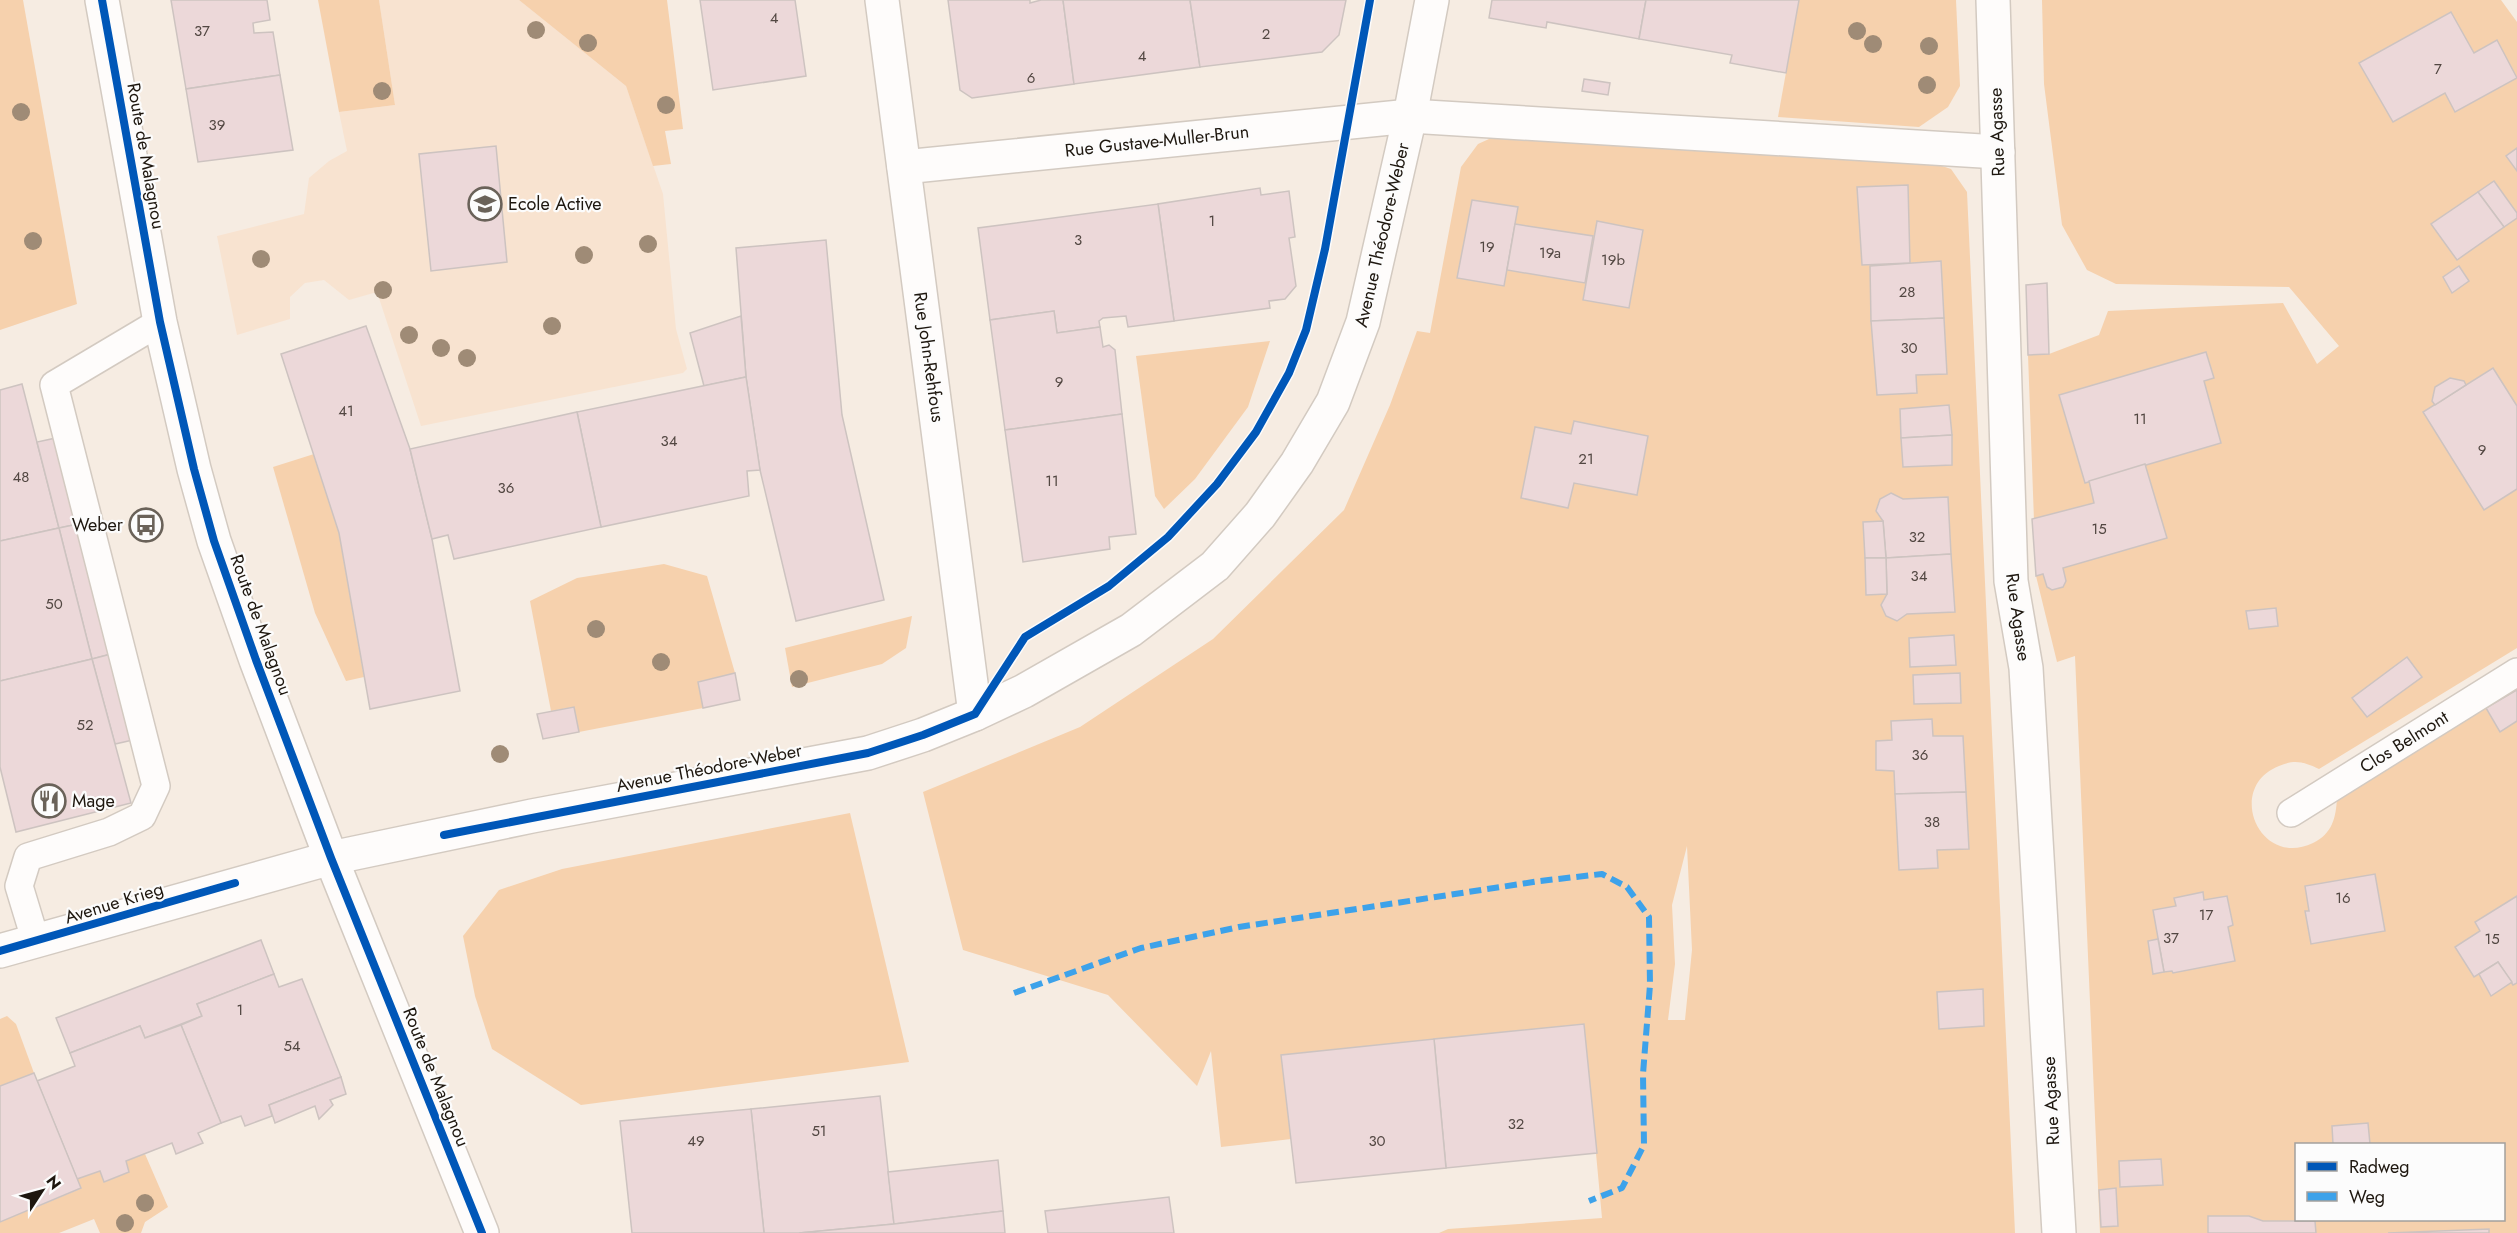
<svg xmlns="http://www.w3.org/2000/svg" width="2517" height="1233" font-family="Jost,sans-serif">
<style>
.built{fill:#f8e3d0}
.green{fill:#f6d1ad;fill-rule:evenodd}
.building{fill:#ecd8d9;stroke:#cdc3c0;stroke-width:1.5}
.lines{fill:none;stroke-linecap:round;stroke-linejoin:round}
.service-casing{stroke:#d3cac1;stroke-width:30}
.minor-casing{stroke:#d3cac1;stroke-width:36}
.tertiary-casing{stroke:#d3cac1;stroke-width:36}
.primary-casing{stroke:#d3cac1;stroke-width:36}
.service{stroke:#fefcfb;stroke-width:27}
.minor{stroke:#fefcfb;stroke-width:33}
.tertiary{stroke:#fefcfb;stroke-width:33}
.primary{stroke:#fefcfb;stroke-width:33}
.quiet{stroke:#3da2ea;stroke-width:6;stroke-dasharray:12 6;stroke-linecap:butt}
.cycleway-casing{stroke:#fcfcfc;stroke-width:11}
.cycleway{stroke:#0057b8;stroke-width:8}
.tree{fill:#9f8b76}
.labels{text-anchor:middle;dominant-baseline:central;stroke-width:4.5;stroke-linejoin:round;paint-order:stroke}
.number-label{font-size:15px;fill:#524742}
.street-label{font-size:18px;fill:#1e170f;stroke:#fcfcfc}
.poi-label{font-size:18px;fill:#1e170f;stroke:#fcfcfc;text-anchor:start}
</style>
<rect width="100%" height="100%" fill="#f6ece2"/>
<path class="built" d="M379,0h140l107,86 37,108 13,135 11,40 -4,4 -262,53 -44,-134 -28,8 -25,-20 -19,3 -15,14v22l-53,16 -20,-99 87,-22 5,-36 20,-17 18,-10 -8,-39 56,-7z"/>
<g class="green">
<path d="M0,0h23l54,304 -77,26z"/>
<path d="M318,0h61l16,105 -56,7z"/>
<path d="M519,0h148l16,129 -18,2 6,33 -18,2 -27,-80z"/>
<path d="M1799,0h157l4,86 -12,21 -29,20 -141,-10z"/>
<path d="M2042,0h459l16,22v626l-198,121c-15,-7 -24,-10 -40,-3 -54,21 -20,103 34,77 19,-9 23,-25 24,-45l180,-110v545h-417l-25,-577 -18,6 -21,-86 -8,-221 21,-1 50,-19 9,-24 175,-8 34,61 22,-18 -50,-59 -173,-3 -29,-14 -25,-45 -18,-141zM2113,379l31,85 -59,19 -26,-88zM2296,1144h208v76h-208z"/>
<path d="M1500,134l430,28 21,7 16,23 48,1041h-576l9,-4 154,-11 -18,-194 -302,31 9,84 -70,8 -10,-96 -14,35 -89,-91 -145,-45 -40,-158 157,-65 133,-88 131,-129 46,-105 27,-74 13,2 31,-166 17,-23zM1687,846l5,104 -7,70h-17l7,-56 -3,-59z"/>
<path d="M1270,341l-22,66 -53,72 -31,30 -9,-13 -19,-140z"/>
<path d="M314,454l25,79 25,144 -18,4 -31,-68 -42,-146z"/>
<path d="M664,564l43,12 28,97 -37,9 5,26 -124,24 -5,-25 -23,4 -21,-110 47,-23z"/>
<path d="M912,616l-6,32 -24,16 -90,23 -7,-39z"/>
<path d="M850,813l59,249 -328,43 -89,-56 -17,-53 -12,-60 36,-46 63,-21z"/>
<path d="M7,1016l9,8 18,49 -34,13v-67z"/>
<path d="M145,1154l23,53 -23,15 -4,11h-41l-6,-14 -35,14h-59v-11l80,-33 -3,-10 23,-8 4,11 25,-10 -3,-11z"/>
</g>
<g class="building">
<path d="M171,0h96l3,20 -17,3 1,10 19,-1 7,43 -94,14z"/>
<path d="M700,0h95l11,76 -93,14z"/>
<path d="M948,0h82v3l11,-3h22l11,84 -102,14 -12,-8z"/>
<path d="M1063,0h127l10,67 -126,17z"/>
<path d="M1190,0h156l-7,35 -17,17 -122,15z"/>
<path d="M1492,0h154l-7,39 -92,-17 -1,6 -57,-10z"/>
<path d="M1646,0h153l-13,73 -56,-10 2,-8 -93,-16z"/>
<path d="M2451,12l23,41 23,-13 20,38 -62,34 -10,-19 -52,29 -34,-59z"/>
<path d="M280,75l13,75 -95,12 -12,-73z"/>
<path d="M1584,79l26,4 -2,12 -26,-4z"/>
<path d="M496,146l11,116 -76,9 -12,-117z"/>
<path d="M2517,148v23l-11,-15z"/>
<path d="M2494,181l23,32v5l-13,9 -26,-35z"/>
<path d="M1908,185l2,78 -48,2 -5,-78z"/>
<path d="M1260,188l1,7 28,-4 6,46 -6,1 7,48 -11,13 -16,2 1,7 -96,13 -16,-117z"/>
<path d="M2478,192l26,35 -47,33 -26,-36z"/>
<path d="M1472,200l46,7 -14,79 -47,-8z"/>
<path d="M1158,204l16,117 -46,6 -2,-11 -23,2 -4,3 1,6 -43,6 -3,-22 -64,9 -12,-92z"/>
<path d="M1597,221l46,9 -14,78 -46,-8z"/>
<path d="M1515,224l78,12 -8,47 -78,-13z"/>
<path d="M826,240l16,175 42,185 -88,21 -36,-151 -14,-93 -10,-129z"/>
<path d="M1941,261l3,57 -73,3 -1,-55z"/>
<path d="M2459,266l10,15 -17,12 -9,-16z"/>
<path d="M2047,283l2,71 -21,1 -2,-70z"/>
<path d="M1054,311l3,22 43,-6 3,20 6,-2 6,5 7,64 -117,16 -15,-110z"/>
<path d="M741,316l5,61 -42,9 -14,-53z"/>
<path d="M1944,318l3,56 -31,1 1,18 -40,2 -6,-74z"/>
<path d="M366,326l44,123 22,90 28,152 -90,18 -31,-176 -58,-179z"/>
<path d="M2206,352l8,26 -10,3 17,62 -136,40 -26,-88z"/>
<path d="M2493,368l24,38v83l-33,21 -61,-98z"/>
<path d="M746,377l14,93 -13,1 2,25 -148,31 -24,-115z"/>
<path d="M2450,378l14,3 2,4 -31,20 -3,-4 3,-14z"/>
<path d="M22,384l37,144 -59,13v-151z"/>
<path d="M1949,405l3,30 -51,3 -1,-29z"/>
<path d="M577,412l24,115 -147,32 -6,-24 -16,4 -22,-90z"/>
<path d="M1122,414l14,120 -27,3 1,12 -87,13 -18,-132z"/>
<path d="M1574,421l74,15 -11,59 -63,-12 -6,25 -47,-10 14,-71 36,7z"/>
<path d="M1952,435v30l-49,2 -2,-29z"/>
<path d="M56,438l22,86 -19,4 -22,-86z"/>
<path d="M2145,464l22,74 -104,30 3,13 -3,6 -11,3 -5,-3 -4,-13 -7,2 -4,-57 62,-16 -5,-22z"/>
<path d="M1891,493l12,6 45,-2 3,57 -65,4 -3,-37 -7,-10 4,-12z"/>
<path d="M1883,521l3,37h-21l-2,-36z"/>
<path d="M78,524l33,130 -19,5 -33,-131z"/>
<path d="M59,528l33,131 -92,22v-140z"/>
<path d="M1951,554l4,58 -48,2 -10,7 -11,-5 -5,-11 6,-11 -1,-36z"/>
<path d="M1865,558h21l1,36 -21,1z"/>
<path d="M2276,608l2,18 -29,3 -3,-18z"/>
<path d="M1954,635l2,30 -46,2 -1,-29z"/>
<path d="M111,654l22,86 -18,4 -23,-85z"/>
<path d="M2407,657l15,20 -55,40 -15,-19z"/>
<path d="M92,659l39,144 -115,29 -16,-65v-86z"/>
<path d="M735,673l5,27 -37,8 -5,-26z"/>
<path d="M1960,673l1,30 -47,1 -1,-29z"/>
<path d="M2517,690v31l-17,11 -14,-24z"/>
<path d="M574,707l5,25 -36,7 -6,-25z"/>
<path d="M1932,719l1,17h30l3,56 -71,2 -1,-23 -18,-1v-29l16,-1 -1,-19z"/>
<path d="M1966,792l3,57 -32,1 1,18 -39,2 -4,-76z"/>
<path d="M2375,874l10,57 -74,13 -6,-33h4l-4,-25z"/>
<path d="M2203,892l1,8 23,-4 6,29 -5,2 7,34 -62,12 -1,-2 -8,1 -11,-62 23,-4 -2,-8z"/>
<path d="M2517,896v87l-4,2 -15,-23 -24,15 -19,-30 25,-16 -5,-9z"/>
<path d="M2158,939l6,33 -11,2 -5,-33z"/>
<path d="M261,940l13,34 -77,30 5,12 -57,22 -5,-12 -70,27 -14,-35z"/>
<path d="M2498,962l14,20 -21,14 -12,-22z"/>
<path d="M274,974l5,13 23,-8 39,98 -72,28 3,11 -27,10 -4,-10 -20,7 -40,-98 21,-9 -5,-12z"/>
<path d="M1983,989l1,37 -45,3 -2,-37z"/>
<path d="M1584,1024l13,129 -151,15 -12,-129z"/>
<path d="M181,1025l40,98 -23,10 5,10 -27,11 -4,-11 -46,18 3,11 -25,10 -4,-11 -23,8 -40,-98 38,-15 -5,-13 70,-27 5,12z"/>
<path d="M1434,1039l12,129 -150,15 -15,-128z"/>
<path d="M34,1073l47,115 -81,34v-136z"/>
<path d="M341,1077l5,17 -16,6 3,5 -14,14 -4,-13 -40,17 -6,-18z"/>
<path d="M880,1096l14,128 -95,9h-35l-13,-124z"/>
<path d="M751,1109l13,124h-132l-12,-112z"/>
<path d="M2368,1123l2,21h-37l-1,-18z"/>
<path d="M2161,1159l2,26 -43,2 -1,-26z"/>
<path d="M998,1160l5,51 -109,13 -6,-52z"/>
<path d="M2116,1188l2,38 -17,1 -2,-37z"/>
<path d="M1169,1197l5,36h-126l-3,-22z"/>
<path d="M1003,1211l2,22h-206l95,-9z"/>
<path d="M2208,1216h41l14,5h52l1,12h-108z"/>
<path d="M2489,1229v4h-101z"/>
</g>
<g class="lines">
<defs>
<g id="service">
<path d="M2291,813l226,-141"/>
<path d="M36,942l-17,-56 9,-29 81,-25 33,-16 14,-30 -102,-401 106,-63"/>
</g>
<g id="minor">
<path d="M882,0l93,714"/>
<path d="M1993,0l18,581 15,87 33,565"/>
<path d="M904,167l506,-51 588,36"/>
</g>
<path id="tertiary" d="M0,951l331,-93 201,-42 336,-63 55,-18 52,-21 49,-23 107,-61 84,-64 45,-51 37,-52 36,-61 30,-80 47,-206 22,-116"/>
<path id="primary" d="M102,0l58,322 34,147 20,72 42,119 75,198 151,375"/>
</defs>
<use href="#service" class="service-casing"/>
<use href="#minor" class="minor-casing"/>
<use href="#tertiary" class="tertiary-casing"/>
<use href="#primary" class="primary-casing"/>
<use href="#service" class="service"/>
<use href="#minor" class="minor"/>
<use href="#tertiary" class="tertiary"/>
<use href="#primary" class="primary"/>
<path class="quiet" d="M1014,993l127,-45 98,-21 301,-46 62,-7 25,13 22,30 1,68 -7,89 1,71 -22,43 -33,13"/>
<defs>
<g id="cycleway">
<path d="M102,0l58,322 34,147 20,72 42,119 75,198 151,375"/>
<path d="M444,835l424,-82 55,-18 52,-21 50,-77 84,-51 59,-49 49,-53 39,-52 33,-59 17,-43 19,-81 45,-249"/>
<path d="M0,951l235,-68"/>
</g>
</defs>
<use href="#cycleway" class="cycleway-casing"/>
<use href="#cycleway" class="cycleway"/>
</g>
<g class="tree">
<circle cx="536" cy="30" r="9"/>
<circle cx="1857" cy="31" r="9"/>
<circle cx="588" cy="43" r="9"/>
<circle cx="1873" cy="44" r="9"/>
<circle cx="1929" cy="46" r="9"/>
<circle cx="1927" cy="85" r="9"/>
<circle cx="382" cy="91" r="9"/>
<circle cx="666" cy="105" r="9"/>
<circle cx="21" cy="112" r="9"/>
<circle cx="33" cy="241" r="9"/>
<circle cx="648" cy="244" r="9"/>
<circle cx="584" cy="255" r="9"/>
<circle cx="261" cy="259" r="9"/>
<circle cx="383" cy="290" r="9"/>
<circle cx="552" cy="326" r="9"/>
<circle cx="409" cy="335" r="9"/>
<circle cx="441" cy="348" r="9"/>
<circle cx="467" cy="358" r="9"/>
<circle cx="596" cy="629" r="9"/>
<circle cx="661" cy="662" r="9"/>
<circle cx="799" cy="679" r="9"/>
<circle cx="500" cy="754" r="9"/>
<circle cx="145" cy="1203" r="9"/>
<circle cx="125" cy="1223" r="9"/>
</g>
<defs>
<symbol id="school-ring" viewBox="-11 -11 22 22"><circle r="9.5" fill="#fcfcfc" stroke="#6a6259" stroke-width="1.5"/><path d="M0-5L7-2L0 1L-7-2ZM-4 1L0 2.5L4 1V4Q0 6-4 4Z" fill="#6a6259"/></symbol>
<symbol id="bus-ring" viewBox="-11 -11 22 22"><circle r="9.5" fill="#fcfcfc" stroke="#6a6259" stroke-width="1.5"/><path d="M-5-6H5V4H4V6H2V4H-2V6H-4V4H-5ZM-3.5-4V0h7V-4ZM-3.5 1.2v1.5H-2V1.2ZM2 1.2v1.5H3.5V1.2Z" fill="#6a6259"/></symbol>
<symbol id="restaurant-ring" viewBox="-11 -11 22 22"><circle r="9.5" fill="#fcfcfc" stroke="#6a6259" stroke-width="1.5"/><path d="M-5-6h1v4h1v-4h1v4h1v-4h1v5L-1.5 .5V6h-2V.5L-5-1ZM5-6V6H3V1.5H1.5Q1.5-4 5-6Z" fill="#6a6259"/></symbol>
</defs>
<g fill-rule="evenodd">
<use href="#school-ring" x="466" y="185" width="38" height="38"/>
<use href="#bus-ring" x="127" y="506" width="38" height="38"/>
<use href="#restaurant-ring" x="30" y="782" width="38" height="38"/>
</g>
<g class="labels">
<g class="number-label">
<text x="774" y="18">4</text>
<text x="202" y="31">37</text>
<text x="1266" y="34">2</text>
<text x="1142" y="56">4</text>
<text x="2438" y="69">7</text>
<text x="1031" y="78">6</text>
<text x="217" y="125">39</text>
<text x="1212" y="221">1</text>
<text x="1078" y="240">3</text>
<text x="1487" y="247">19</text>
<text x="1550" y="253">19a</text>
<text x="1613" y="260">19b</text>
<text x="1907" y="292">28</text>
<text x="1909" y="348">30</text>
<text x="1059" y="382">9</text>
<text x="346" y="411">41</text>
<text x="2140" y="419">11</text>
<text x="669" y="441">34</text>
<text x="2482" y="450">9</text>
<text x="1586" y="459">21</text>
<text x="21" y="477">48</text>
<text x="1052" y="481">11</text>
<text x="506" y="488">36</text>
<text x="2099" y="529">15</text>
<text x="1917" y="537">32</text>
<text x="1919" y="576">34</text>
<text x="54" y="604">50</text>
<text x="85" y="725">52</text>
<text x="1920" y="755">36</text>
<text x="1932" y="822">38</text>
<text x="2343" y="898">16</text>
<text x="2206" y="915">17</text>
<text x="2171" y="938">37</text>
<text x="2492" y="939">15</text>
<text x="240" y="1010">1</text>
<text x="292" y="1046">54</text>
<text x="1516" y="1124">32</text>
<text x="819" y="1131">51</text>
<text x="696" y="1141">49</text>
<text x="1377" y="1141">30</text>
</g>
<g class="street-label">
<text transform="translate(1997 132) rotate(-92)">Rue Agasse</text>
<text transform="translate(1157 141) rotate(-6)">Rue Gustave-Muller-Brun</text>
<text transform="translate(146 156) rotate(80)">Route de Malagnou</text>
<text transform="translate(1382 235) rotate(-77)">Avenue Théodore-Weber</text>
<text transform="translate(929 357) rotate(82)">Rue John-Rehfous</text>
<text transform="translate(2018 617) rotate(82)">Rue Agasse</text>
<text transform="translate(261 625) rotate(70)">Route de Malagnou</text>
<text transform="translate(2404 742) rotate(-32)">Clos Belmont</text>
<text transform="translate(709 768) rotate(-11)">Avenue Théodore-Weber</text>
<text transform="translate(114 903) rotate(-17)">Avenue Krieg</text>
<text transform="translate(436 1077) rotate(68)">Route de Malagnou</text>
<text transform="translate(2051 1101) rotate(-93)">Rue Agasse</text>
</g>
<g class="poi-label">
<text x="508" y="204">Ecole Active</text>
<text x="123" y="525" text-anchor="end">Weber</text>
<text x="72" y="801">Mage</text>
</g>
</g>
<rect x="2295" y="1143" width="210" height="78" fill="#fcfcfc" stroke="#a3a09d" stroke-width="1.5"/>
<rect x="2307" y="1162" width="30" height="9" fill="#0057b8" stroke="#a3a09d" stroke-width="1.5"/>
<text x="2349" y="1173" font-size="18" fill="#1e170f">Radweg</text>
<rect x="2307" y="1192" width="30" height="9" fill="#3da2ea" stroke="#a3a09d" stroke-width="1.5"/>
<text x="2349" y="1203" font-size="18" fill="#1e170f">Weg</text>
<g transform="translate(42 1191) rotate(54)" stroke="#fcfcfc" stroke-width="4.5" paint-order="stroke">
<path d="M0-4.5L10 22L0 15L-10 22Z" fill="#1e170f"/>
<text y="-9" font-size="16" font-weight="bold" text-anchor="middle" fill="#1e170f">N</text>
</g>
</svg>
